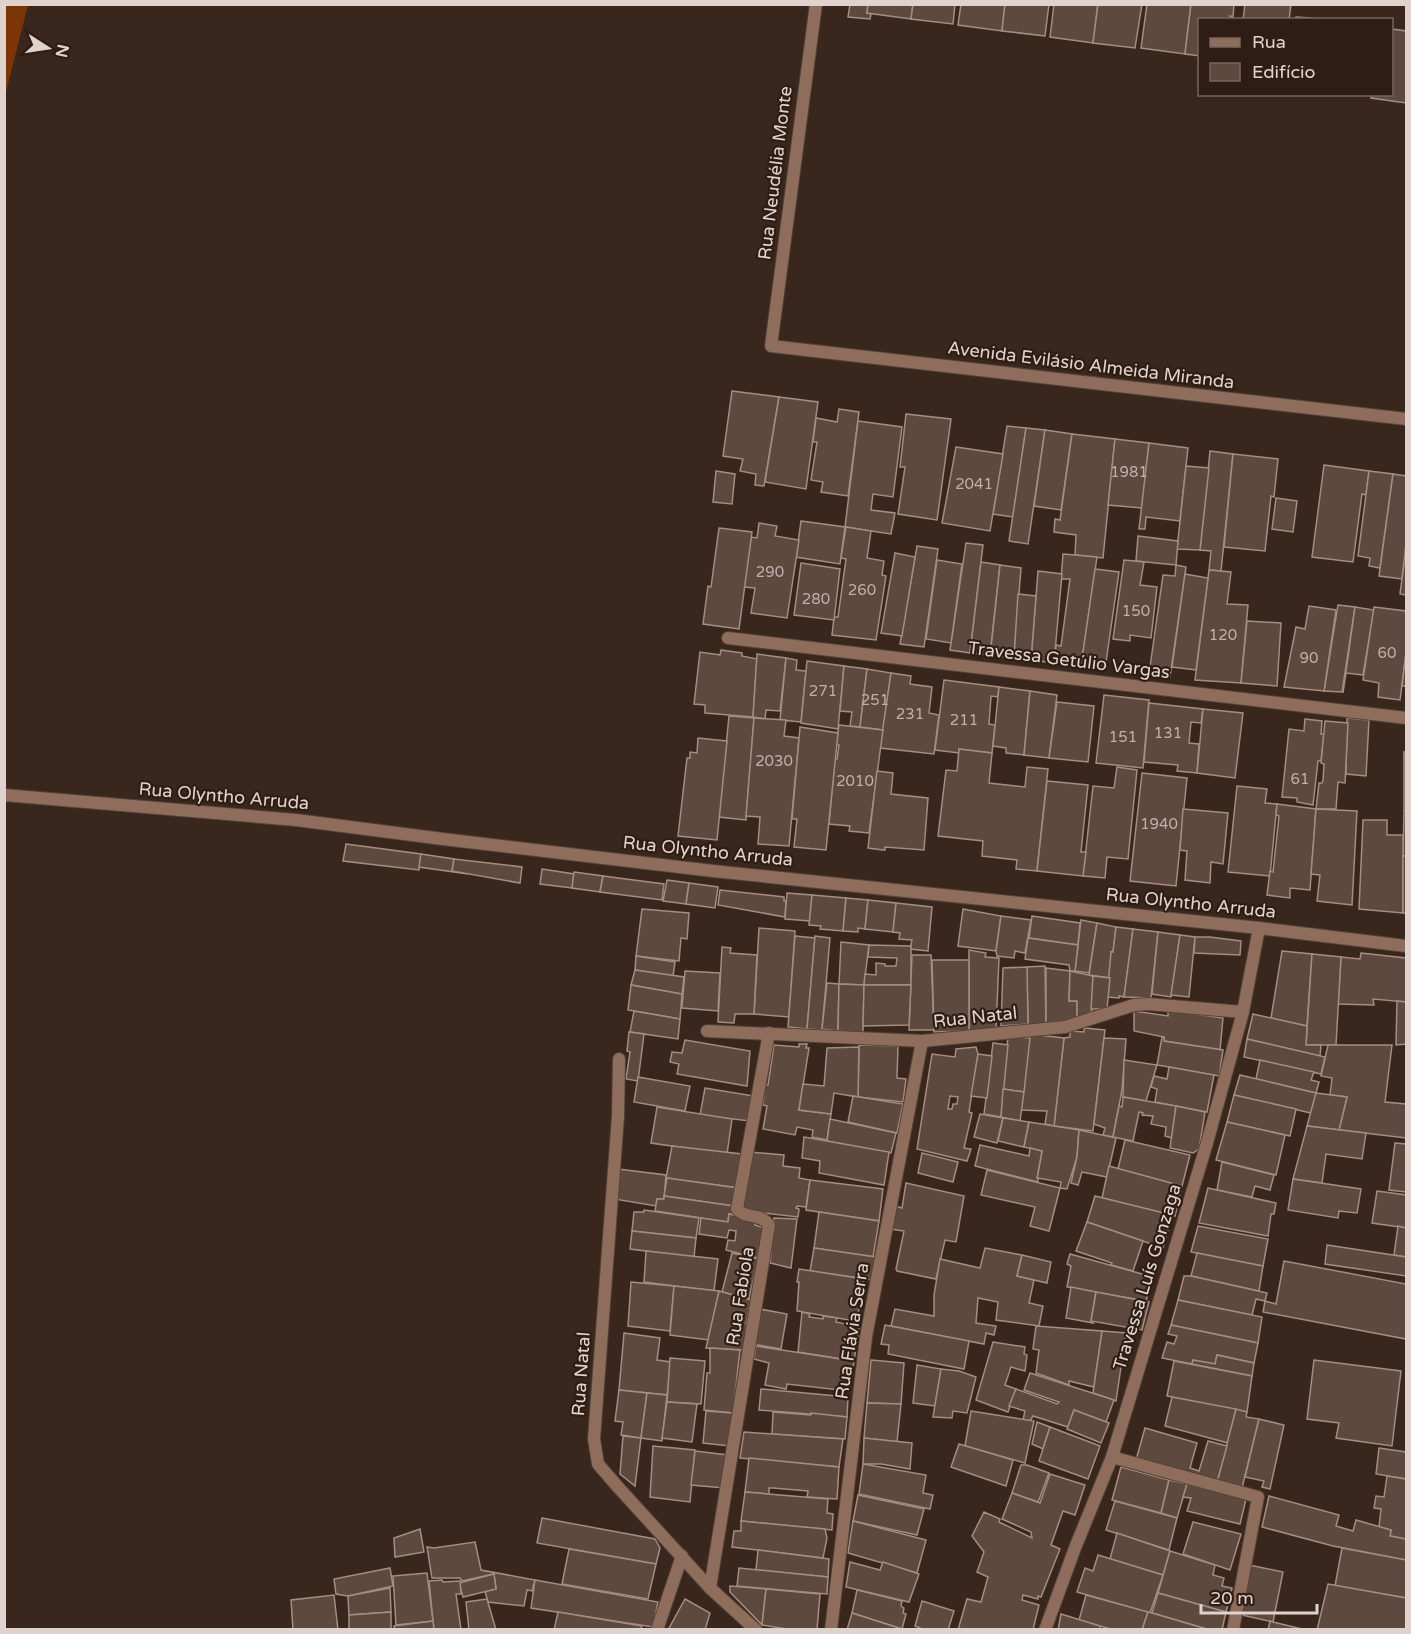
<svg xmlns="http://www.w3.org/2000/svg" width="1411" height="1634" font-family="'Varela Round',sans-serif">
<style>
.water{fill:#7c3606}
.building{fill:#5e493e;stroke:#a58d81;stroke-width:1.5;fill-rule:evenodd}
.lines{fill:none;stroke-linecap:round;stroke-linejoin:round}
.service-casing{stroke:#544238;stroke-width:14}
.minor-casing{stroke:#544238;stroke-width:14}
.tertiary-casing{stroke:#544238;stroke-width:14}
.service{stroke:#8f6d5c;stroke-width:12}
.minor{stroke:#8f6d5c;stroke-width:12}
.tertiary{stroke:#8f6d5c;stroke-width:12}
.labels{text-anchor:middle;dominant-baseline:central;stroke-width:4.5;stroke-linejoin:round;paint-order:stroke}
.number-label{font-size:15px;fill:#c0b0a9}
.street-label{font-size:18px;fill:#e0d3cd;stroke:#2f1d13}
</style>
<rect width="100%" height="100%" fill="#39261c"/>
<path class="water" d="M5,4l23,1 -23,91 -1,-91z"/>
<g class="building">
<path d="M850,4h18l-1,9 4,1 -1,5 -22,-2z"/>
<path d="M868,4h45l-2,15 -44,-6z"/>
<path d="M913,4h42l-2,20 -42,-5z"/>
<path d="M961,4h44l-3,27 -44,-6z"/>
<path d="M1005,4h44l-4,32 -43,-5z"/>
<path d="M1054,4h44l-5,39 -43,-6z"/>
<path d="M1098,4h44l-7,44 -42,-5z"/>
<path d="M1147,4h44l-6,50 -44,-6z"/>
<path d="M1191,4h43l-1,13 -3,-1v4h-30v36l-15,-2z"/>
<path d="M1245,4h46l-2,16h-46z"/>
<path d="M1296,17l15,1 8,2h-24z"/>
<path d="M1392,29l14,2v72l-35,-5v-4h21z"/>
<path d="M732,391l47,6 -15,89 -9,-1 1,-11 -16,-3 3,-12 -20,-3z"/>
<path d="M779,397l39,5 -12,87 -41,-7z"/>
<path d="M839,409l20,3 -11,84 -27,-4 2,-10 -12,-2 6,-38h-4l3,-24 21,4z"/>
<path d="M906,414l45,5 -14,101 -39,-6 7,-47h-5z"/>
<path d="M858,421l44,6 -9,70 -20,-3 -2,16 24,3 -4,21 -46,-7z"/>
<path d="M1007,426l19,2 -13,89 -20,-3z"/>
<path d="M1026,428l19,2 -17,114 -19,-3z"/>
<path d="M1045,430l27,4 -11,76 -27,-4z"/>
<path d="M1072,434l43,5 -12,119 -28,-3 1,-20 -22,-3 1,-13 5,1z"/>
<path d="M1115,439l34,4 -7,65 -34,-3z"/>
<path d="M1149,443l39,5 -8,73 -34,-4 -1,12h-6z"/>
<path d="M956,447l47,7 -13,77 -48,-8z"/>
<path d="M1210,451l23,3 -12,117 -12,-1 2,-19 -11,-1z"/>
<path d="M1233,454l45,5 -4,38 -3,-1 -6,55 -41,-4z"/>
<path d="M1324,465l45,6 -3,24 -4,-1 -9,68 -41,-5z"/>
<path d="M1186,466l23,2 -9,82 -23,-1z"/>
<path d="M716,471l19,3 -3,30 -19,-2z"/>
<path d="M1369,471l24,3 -13,94 -11,-2 1,-8 -12,-2z"/>
<path d="M1393,474l13,2v68l-4,35 -23,-3z"/>
<path d="M1276,498l21,3 -4,31 -21,-3z"/>
<path d="M801,521l44,6 -5,37 -44,-7z"/>
<path d="M759,523l18,3 -2,10 24,4 -12,78 -36,-5 4,-25 -11,-1 7,-50 6,1z"/>
<path d="M846,527l25,4 -4,27 17,3 -2,14 4,1 -10,64 -44,-5 2,-18h4l8,-58 -5,-1z"/>
<path d="M719,528l33,4 -13,97 -36,-5 5,-38 3,1z"/>
<path d="M1138,536l40,5 -2,24 -40,-4z"/>
<path d="M966,543l17,2 -13,108 -20,-3z"/>
<path d="M917,546l21,3 -14,98 -24,-3z"/>
<path d="M895,553l20,4 -13,79 -21,-3z"/>
<path d="M1063,554l34,3 -16,109 -27,-3 2,-18 5,1 9,-67h-9z"/>
<path d="M937,560l25,4 -11,79 -25,-4z"/>
<path d="M1124,560l20,2 -4,23 17,2 -6,51 -21,-3v6l-17,-2z"/>
<path d="M981,562l19,3 -10,90 -20,-2z"/>
<path d="M801,563l39,6 -6,51 -40,-5z"/>
<path d="M1404,564h2v31l-6,-1z"/>
<path d="M1000,565l21,3 -7,90 -16,-2 1,-7 -8,-1z"/>
<path d="M1176,565l10,2 -16,110 -21,-3 14,-99 12,1z"/>
<path d="M1095,569l24,3 -14,97 -24,-3z"/>
<path d="M1209,570l22,2 -4,32 21,1 -7,78 -46,-3z"/>
<path d="M1038,571l24,3 -8,89 -23,-3z"/>
<path d="M1185,574l23,4 -12,92 -24,-3z"/>
<path d="M1018,594l18,2 -5,64 -17,-2z"/>
<path d="M1338,605l17,2 -13,85 -18,-1z"/>
<path d="M1309,606l27,4 -12,81 -40,-4 12,-60 9,2z"/>
<path d="M1355,607l19,3 -11,65 -17,-2 -3,20z"/>
<path d="M1374,607l32,4v42l-6,47 -22,-3 1,-14 -16,-3z"/>
<path d="M1247,621l34,2 -4,63 -36,-3z"/>
<path d="M721,650l21,3v3l15,3 -4,58 -48,-4v-8l-11,-1 6,-52 20,3z"/>
<path d="M1406,653v33h-4z"/>
<path d="M757,654l29,4 -6,53 -14,-1 -1,9 -12,-2z"/>
<path d="M786,658l11,2 -1,10 10,1 -5,51 -21,-2z"/>
<path d="M807,661l37,5 -6,63 -37,-6z"/>
<path d="M844,666l23,3 -7,58 -10,-1 2,-14 -12,-1z"/>
<path d="M867,669l24,4 -8,57 -23,-3z"/>
<path d="M891,673l20,3 -1,8 22,3 -3,26 10,2 -5,39 -54,-6z"/>
<path d="M944,680l55,7 -1,10 -7,-1 -2,28 6,1 -3,28 -33,-4v4l-24,-3z"/>
<path d="M999,687l31,4 -6,64 -18,-2v-5l-13,-2z"/>
<path d="M1030,691l27,4 -8,63 -25,-3z"/>
<path d="M1104,695l45,5 -6,68 -47,-5z"/>
<path d="M1057,702l37,4 -6,56 -39,-4z"/>
<path d="M1149,703l54,6 -2,14 -10,-1 -2,21 10,1 -2,29 -20,-2 1,-6 -34,-3z"/>
<path d="M1203,709l40,4 -8,65 -38,-5z"/>
<path d="M729,716l25,2 -8,102 -27,-3z"/>
<path d="M754,718l32,2 -2,16 15,2 -10,108 -31,-2 2,-27 -14,-1z"/>
<path d="M1347,718l22,2 -3,56 -20,-2z"/>
<path d="M1305,719l17,2 -1,13h3l-3,27h-3l-5,44 -16,-3v-4l-15,-1 7,-68 15,2z"/>
<path d="M1325,721l23,2 -3,60 -7,-1 -2,27h-20l3,-26h3l1,-3 1,-16 -3,-1z"/>
<path d="M839,725l44,5 -14,103 -20,-2 1,-5 -21,-2 6,-66 2,1 2,-14 -3,-1z"/>
<path d="M800,727l38,6 -12,117 -32,-3 3,-28h-5z"/>
<path d="M698,738l29,3 -10,99 -39,-4 9,-78h3v-6l7,1z"/>
<path d="M959,749l33,4 -3,30 36,4 2,-20 21,2 -11,102 -21,-2 1,-9 -35,-4 1,-15 -45,-5 8,-66 11,1z"/>
<path d="M1404,752l2,1v58h-2z"/>
<path d="M1117,767l20,3 -9,89 -21,-2 -2,21 -22,-2 10,-90 21,2z"/>
<path d="M877,771l16,2 -2,21 37,4 -4,52 -39,-3v3h-2l-15,-2z"/>
<path d="M1142,773l45,5 -11,108 -46,-5z"/>
<path d="M1047,781l41,4 -7,67h5l-3,24 -46,-5z"/>
<path d="M1237,786l30,3 -2,14 12,1 -7,72 -42,-4z"/>
<path d="M1277,804l39,5 -6,81 -20,-2v10l-23,-3 3,-24 3,1 6,-56 -3,-1z"/>
<path d="M1183,809l45,4 -5,51 -12,-2 -1,21 -25,-3 2,-29 -7,-1z"/>
<path d="M1316,809l41,2 -5,94 -35,-4 3,-26 -9,-1z"/>
<path d="M1404,811h2v45h-3z"/>
<path d="M1363,820h24v15h16v78l-44,-4z"/>
<path d="M346,844l75,10 -2,16 -76,-9z"/>
<path d="M421,854l33,5 -2,12 16,3 -49,-7z"/>
<rect x="1403" y="856" width="3" height="57"/>
<path d="M454,859l68,8 -2,16 -68,-12z"/>
<path d="M542,869l32,5 -2,14 -32,-4z"/>
<path d="M574,872l29,4 -3,16 -28,-4z"/>
<path d="M603,876l61,8 -2,16 -62,-8z"/>
<path d="M667,880l22,3 -3,21 -23,-3z"/>
<path d="M689,883l29,4 -3,21 -29,-4z"/>
<path d="M720,890l64,7v4h2l-1,16 -67,-12z"/>
<path d="M787,893l25,2 -2,26 -25,-2z"/>
<path d="M812,895l34,3 -3,33 -23,-2 1,-3 -12,-1z"/>
<path d="M846,898l22,2 -3,29 -7,-1v4l-15,-1z"/>
<path d="M868,900l28,3 -3,29 -28,-3z"/>
<path d="M896,903l36,4 -4,44 -18,-2 2,-9 -13,-1 1,-6 -7,-1z"/>
<path d="M642,909l47,4 -2,26 -6,-1 -2,23 -43,-5z"/>
<path d="M963,909l38,7 -5,35 -38,-5z"/>
<path d="M1001,916l30,4 -6,33 -10,-2 -1,7 -17,-2 -1,-5z"/>
<path d="M1032,916l48,7 -2,22 -49,-7z"/>
<path d="M1081,920l16,3 -8,50 -14,-2z"/>
<path d="M1097,923l19,4 -3,25h-2l-1,26 -21,-3z"/>
<path d="M1116,927l17,2 -9,68 -5,-1v2l-12,-1 4,-45h2z"/>
<path d="M759,928l36,3 -6,86 -35,-3z"/>
<path d="M1133,929l25,3 -7,66 -27,-1z"/>
<path d="M1158,932l22,3 -9,62 -19,-3z"/>
<path d="M1180,935l15,2 -6,60 -18,-2z"/>
<path d="M795,936l20,2 -8,91 -19,-2z"/>
<path d="M815,936l15,2 -8,92 -15,-1z"/>
<path d="M1195,937h15l31,4 -1,14 -46,-2z"/>
<path d="M1028,938l50,7 -3,26h-5l-1,-6 -44,-6z"/>
<path d="M841,942l28,3 -5,40 -25,-1z"/>
<path d="M869,945l42,1v39h-47l1,-11 11,1v-12l9,1v2h11l1,-8 -29,-1z"/>
<path d="M722,947l9,1 -1,5 27,2 -3,59h-19l-1,9 -16,-1z"/>
<path d="M969,950l17,3 -1,4 14,1 -3,72 -27,1z"/>
<path d="M1282,951l30,3 -5,72 -36,-8z"/>
<path d="M1361,953l45,5v44l-33,-3 1,6 -36,-1 3,-47 19,2z"/>
<path d="M1312,954l29,3 -5,88h-30z"/>
<path d="M912,955h19l3,75h-25z"/>
<path d="M636,956l39,6 -2,14 -38,-6z"/>
<path d="M932,960h37v71l-35,1z"/>
<path d="M1045,966l1,60h-18l-1,-59z"/>
<path d="M1027,967l1,57 -27,2 2,-58z"/>
<path d="M1046,968l24,3 -1,30h8v19l-31,6z"/>
<path d="M635,970l49,7 -2,17 -51,-9z"/>
<path d="M685,971l35,2 -2,38 -36,-3z"/>
<path d="M1070,971l23,5 -1,35 -15,9v-19h-8z"/>
<path d="M1093,976l17,2 -3,31h-16z"/>
<path d="M827,983l12,1 -1,47 -16,-2z"/>
<path d="M839,984l25,1 -1,48 -25,-2z"/>
<path d="M631,985l51,9 -2,25 -52,-9z"/>
<path d="M864,985h47l-2,40 -46,1z"/>
<path d="M1397,1001l9,1v42l-10,1z"/>
<path d="M1168,1010l55,8 -3,32 -56,-9v-4l-30,-6v-20l34,5z"/>
<path d="M634,1011l46,8 -2,20 -48,-7z"/>
<path d="M1253,1014l54,12 -1,19h15l-1,11 -73,-17z"/>
<path d="M1084,1028l21,2 -12,101 -39,-5 10,-88 6,-1v-6l14,1z"/>
<path d="M629,1032l15,2 -6,47 -12,-2 4,-27 -3,-1z"/>
<path d="M1030,1034l34,4 -10,88 -9,-2 2,-13 -26,-1z"/>
<path d="M1008,1036l22,2 -6,54 -21,-3z"/>
<path d="M1162,1037h2v4l59,9 -4,26 -62,-11z"/>
<path d="M1104,1038l22,1 -4,51 -9,47 -10,-2 2,-7 -11,-4z"/>
<path d="M1247,1039l78,18 -4,17 -77,-17z"/>
<path d="M685,1040l65,11 -3,35 -70,-12 2,-10 -9,-2 2,-10 10,1z"/>
<path d="M993,1043l15,2 -7,72 -17,-3z"/>
<path d="M799,1044h8l-1,4h3l-10,62 32,4 -4,26 -15,-3 1,-7 -16,-3 -2,8 -32,-6 4,-23 -4,-1 2,-20h3l6,-40 25,2z"/>
<path d="M859,1045l39,1 -1,32 9,1 -3,23 -45,-5z"/>
<path d="M1328,1045h64l-7,57 21,2v34l-67,-8 8,-33 -17,-2 2,-17 -11,-2z"/>
<path d="M859,1047l-1,50 -24,-4 -3,21 -32,-4 4,-26 21,2 3,-38z"/>
<path d="M976,1047l2,7 -9,58 3,1 -8,35 7,1 -4,12 -50,-12 15,-95 23,3 1,-8zM950,1096l8,1 -1,7h-4l-1,5h-4z"/>
<path d="M978,1054l14,2 -5,42 -16,-2z"/>
<path d="M1124,1060l33,5 -11,36 -23,-4z"/>
<path d="M1260,1060l54,12 -3,8 8,2 -3,11 -60,-14z"/>
<path d="M1169,1067l45,8 -7,37 -52,-10 2,-13 -6,-2 3,-11 13,3z"/>
<path d="M1240,1075l76,18 -5,20 -77,-18z"/>
<path d="M638,1077l52,9 -5,25 -51,-9z"/>
<path d="M705,1088l49,8 -4,25 -50,-6z"/>
<path d="M1003,1089l21,3 -4,29 -19,-4z"/>
<path d="M1316,1093l31,4 -8,33 -32,-4z"/>
<path d="M1234,1095l62,14 -6,27 -63,-14z"/>
<path d="M853,1096l50,8 -6,29 -49,-11z"/>
<path d="M1123,1097l53,9 -4,32 -7,-2 1,-9 -15,-3 2,-8 -11,-1 1,-2 -4,-1 -6,29 -20,-4 6,-31 3,1z"/>
<path d="M1176,1106l29,6 -6,37 -6,4 -23,-5z"/>
<path d="M657,1107l75,12 -5,35 -76,-11z"/>
<path d="M980,1114l23,4 -6,25 -23,-6z"/>
<path d="M1003,1118l26,4 -5,25 -26,-6z"/>
<path d="M830,1119l66,14 -5,20 -64,-12z"/>
<path d="M1029,1122l50,8 -2,27 -10,32 -7,-1 1,-6 -24,-4 5,-27 -18,-4z"/>
<path d="M1227,1122l58,13 -9,40 -60,-15z"/>
<path d="M1307,1126l59,7 -4,26 -36,-5 -4,29 -29,-4z"/>
<path d="M1079,1130l37,8 -9,39 -25,-5 -4,13 -7,-2 6,-26z"/>
<path d="M804,1137l85,15 -5,33 -65,-12 1,-12 -18,-3z"/>
<path d="M1125,1140l65,15 -8,31 -64,-17z"/>
<path d="M1395,1143l11,1v48l-17,-2z"/>
<path d="M980,1145l49,11 1,-8 12,3 -5,27h1v4l-63,-16z"/>
<path d="M672,1146l70,8 -4,34 -72,-10z"/>
<path d="M749,1152l35,3 -1,11 17,2 -1,10 11,2 -4,27 -9,-1 -1,2 3,1 -1,8 -51,-6v-2l-5,-1z"/>
<path d="M922,1153l36,9 -5,20 -35,-9z"/>
<path d="M1222,1162l52,13 -4,15 -15,-4 -3,11 -35,-7z"/>
<path d="M1109,1166l73,20 -7,30 -73,-18z"/>
<path d="M618,1169l48,6 -2,24h-7l-1,7 -42,-7z"/>
<path d="M987,1170l73,18 -11,43 -19,-5 5,-19 -54,-12z"/>
<path d="M667,1178l71,10 -4,18 -70,-10z"/>
<path d="M1293,1179l68,10 -4,24 -18,-2 -1,7 -50,-8z"/>
<path d="M810,1180l73,9 -4,32 -73,-11z"/>
<path d="M906,1183l58,13 -8,46 -11,-2 -9,39 -39,-8 -1,-2 8,-38 -13,-2 4,-23 7,2z"/>
<path d="M1208,1188l68,15 -2,11h-3l-3,22 -69,-13z"/>
<path d="M1377,1191l29,4v33l-34,-5z"/>
<path d="M664,1196l70,10 -2,8h-3l-1,8 -73,-11 2,-12h7z"/>
<path d="M1095,1196l77,19 -9,33 -76,-26z"/>
<path d="M644,1210l55,8 -3,20 -64,-7 2,-19h10z"/>
<path d="M819,1212l60,9 -6,36 -59,-9z"/>
<path d="M729,1214l26,6v5l9,3 -7,30 -31,-8 2,-10 7,1 1,-10 -7,-1 -2,8 -28,-4 2,-16 27,4z"/>
<path d="M774,1218l23,1 -6,49 -21,-5z"/>
<path d="M1087,1222l56,19 -10,30 -22,-6 1,-2 -36,-12z"/>
<path d="M1198,1226l70,13 -5,27 -72,-14z"/>
<path d="M1398,1226l8,2v29l-12,-2z"/>
<path d="M632,1231l64,7 -2,19 -64,-8z"/>
<path d="M1327,1245l79,12v19l-81,-12z"/>
<path d="M814,1248l62,9 -4,23 -62,-9z"/>
<path d="M985,1248l37,7 -5,21 17,4 -5,23 14,3 -4,20 -43,-6 2,-18 -20,-4 -2,25 20,3 -2,9 -8,-2 -2,11 -93,-18 4,-17 39,7v-21l6,-36 40,9z"/>
<path d="M646,1251l72,8 -4,32 -70,-9z"/>
<path d="M732,1253l26,6 -9,40 -27,-7z"/>
<path d="M1197,1253l66,13 -4,25 -68,-15z"/>
<path d="M1070,1254l83,23 -7,24 -79,-14 4,-21 -4,-2z"/>
<path d="M1022,1255l29,7 -4,21 -30,-7z"/>
<path d="M1284,1261l122,23v55l-143,-27 2,-11 11,3z"/>
<path d="M799,1269l65,10 -7,41h-8l-52,-9 2,-29h-2z"/>
<path d="M1184,1276h7l76,17 -2,8 -9,-2 -4,16 -74,-15z"/>
<path d="M631,1282l43,4 -4,45 -42,-5z"/>
<path d="M674,1286l45,5 -10,49 -39,-5z"/>
<path d="M1071,1287l25,5 -5,29 2,2 -27,-5z"/>
<path d="M719,1291l32,9 -5,24h2l-5,26 -37,-2z"/>
<path d="M1096,1292l53,10 -7,28 -51,-9z"/>
<path d="M1178,1300l84,17 -4,26 -87,-18z"/>
<path d="M760,1309l27,5 -6,35 -29,-5z"/>
<path d="M802,1312l8,2 -1,3 14,2v-3l14,2 -1,4 23,5 -5,34 -56,-9z"/>
<path d="M885,1325l84,16 -5,28 -76,-15 1,-9 -8,-1z"/>
<path d="M1171,1325l87,18 -4,20 -37,-8 -2,9 -22,-4 -1,4 -30,-6 5,-16 7,2 3,-8 -9,-2z"/>
<path d="M1036,1326l66,5 -8,56 -25,-6v4l-33,-12 3,-23 -6,-1z"/>
<path d="M1102,1331l24,2 -10,68 -23,-8z"/>
<path d="M624,1333l36,5 -3,22 14,2 -4,33 -48,-5z"/>
<path d="M993,1342l32,5 -1,7 3,1 -2,16 -14,-4 -6,18 11,4 -8,23 -32,-12z"/>
<path d="M756,1346l98,15 -5,30 -62,-7 -1,5 -21,-4 4,-22 -15,-4z"/>
<path d="M710,1348l30,2 -7,63 -29,-3 3,-37h3z"/>
<path d="M1217,1355l37,8 -2,13 -60,-12 1,-4 22,4z"/>
<path d="M670,1358l35,3 -4,43 -34,-2z"/>
<path d="M871,1360l33,3 -3,41 -34,-1z"/>
<path d="M1314,1360l87,11 -9,75 -56,-8 3,-15 -32,-4z"/>
<path d="M1174,1361l78,15 -5,36 -80,-16z"/>
<path d="M917,1365l24,4 -6,37 -22,-3z"/>
<path d="M941,1369l18,2 17,6 -9,36 -14,-2 -1,7 -19,-1z"/>
<path d="M1030,1373l84,27 -8,22 -32,-12 -6,17 -35,-11 -3,5 -7,-1 2,-9 -16,-5 7,-17 41,15 2,-2 -35,-12z"/>
<path d="M761,1389l87,8 -1,20 -88,-7z"/>
<path d="M619,1390l28,3 -6,45 -20,-3 2,-13 -8,-1z"/>
<path d="M647,1393l20,2 -5,46 -21,-3z"/>
<path d="M1172,1397l64,12 -8,34 -63,-17z"/>
<path d="M667,1402l30,2 -5,38 -30,-4z"/>
<path d="M867,1403l34,1 -4,38 -33,-4z"/>
<path d="M1236,1409l11,3 -1,5 13,2 -17,69 -25,-6z"/>
<path d="M1074,1410l35,13 -8,20 -34,-14z"/>
<path d="M706,1411l27,2 -3,33 -27,-3z"/>
<path d="M971,1411l63,10 -9,42 -60,-17z"/>
<path d="M773,1412l38,3v-2l36,4 -2,22 -73,-5z"/>
<path d="M1259,1419l25,6 -14,64 -8,-2 2,-6 -19,-4z"/>
<path d="M1037,1422l13,5 -7,22 -11,-5z"/>
<path d="M1050,1427l50,19 -12,33 -49,-18z"/>
<path d="M1145,1428l52,15 -7,25 9,3 9,-30 19,5 -10,36 -81,-22z"/>
<path d="M744,1432l99,7 -4,28 -99,-9z"/>
<path d="M623,1436l18,2 -6,48 -15,-12z"/>
<path d="M864,1438l48,5 -2,26 -29,-5h-18z"/>
<path d="M959,1444l54,16 -7,26 -55,-19z"/>
<path d="M653,1446l42,4 -5,52 -40,-5z"/>
<path d="M1379,1448l27,4v27l-30,-5z"/>
<path d="M695,1451l33,4 -4,33 -33,-3z"/>
<path d="M749,1458l90,9 -2,32 -30,-2 1,-6 -35,-3h-4v6l-24,-2z"/>
<path d="M863,1464l63,11 -3,18 10,2 -3,14 -71,-15z"/>
<path d="M1021,1465h6l22,8 -11,29 -26,-9z"/>
<path d="M1121,1467l48,13 -8,33 -49,-13z"/>
<path d="M1050,1474l35,11 -10,30 -12,-4 -12,34 9,4 -19,48 -3,-1v3l-15,-4 -1,5 17,5 -6,25h-75l9,-31 14,3 7,-25 -11,-5 7,-20 -12,-16 12,-24 16,7 -1,3 33,16 -1,-6 -29,-13 10,-26 28,10z"/>
<path d="M1387,1476l19,3v60l-16,-3 1,-6 -12,-3 2,-18 -7,-1 2,-12 8,1z"/>
<path d="M1169,1480l18,4 -10,34 -16,-5z"/>
<path d="M1187,1484l59,15 -6,25 -53,-13 4,-13 -8,-1z"/>
<path d="M745,1492l83,7 -1,14 6,1 -1,16 -91,-9z"/>
<path d="M858,1495l66,14 -7,26 -64,-14z"/>
<path d="M1269,1496l70,19 -3,11 17,5 3,-11 35,10 -1,6 16,3v21l-73,-14 -71,-19z"/>
<path d="M1115,1501l62,17 -8,32 -63,-20z"/>
<path d="M542,1518l113,21 5,9 -4,16 -119,-21z"/>
<path d="M741,1521l84,8 2,9 -4,20 -91,-11 2,-16h7z"/>
<path d="M853,1521l73,19 -9,33 -69,-20z"/>
<path d="M1193,1522l48,12 -11,36 -47,-16z"/>
<path d="M420,1529l4,23 -29,5 -1,-19z"/>
<path d="M1117,1533l53,18 -7,24 -53,-16z"/>
<path d="M475,1542l6,28 54,10 -3,11 -5,-1 -3,16 -36,-4 -3,-11 11,-2 -2,-15 -32,7 -2,-3h-28l-5,-31 7,1z"/>
<path d="M1342,1548l64,12v38l-71,-12z"/>
<path d="M569,1549l87,15 -8,35 -86,-15z"/>
<path d="M758,1550l71,9 -1,18 -72,-7z"/>
<path d="M1170,1551l45,14 -2,10 11,3 -2,8 10,2 -6,24 -68,-19z"/>
<path d="M1098,1555l65,20 -13,38 -73,-21 8,-24 8,3z"/>
<path d="M850,1562l30,8 3,-8 36,12 -10,28 -63,-15z"/>
<path d="M1249,1565l34,7 -10,50 -36,-8z"/>
<path d="M390,1568l3,18 -45,10 -12,-2 -2,-15z"/>
<path d="M739,1568l89,9 -1,17 -90,-8z"/>
<path d="M427,1573l6,48 -37,4 -3,-49z"/>
<path d="M494,1574l2,15 -33,8 -4,-14z"/>
<path d="M442,1580l1,2 17,-1 1,13h-5l5,36h-27l-5,-49z"/>
<path d="M535,1580l123,22 -5,25 -122,-19z"/>
<path d="M1328,1584l78,14v32h-89z"/>
<path d="M730,1586l36,3 -4,36 -32,-33z"/>
<path d="M390,1588l1,24 -42,3 -1,-19z"/>
<path d="M766,1589l54,5 -3,36h-24l-31,-5z"/>
<path d="M857,1590l45,11 -1,5 3,2 -1,5 3,1 -4,15 -50,-16z"/>
<path d="M1158,1593l68,19 -4,18h-12l-58,-17z"/>
<path d="M334,1595l4,35h-45l-2,-30z"/>
<path d="M1086,1595l62,17 -6,18h-28l-35,-10z"/>
<path d="M487,1599l9,31h-27l-3,-28z"/>
<path d="M685,1599l25,14 -5,17h-37z"/>
<path d="M922,1601l32,10 -6,19h-23l-10,-4z"/>
<path d="M391,1612v18h-42v-15z"/>
<path d="M558,1612l84,14 -1,4h-87z"/>
<path d="M1148,1612l4,1 58,17h-68z"/>
<path d="M852,1613l50,16 3,1h-58z"/>
<path d="M1061,1614l39,12v4h-42z"/>
<path d="M433,1621l1,9h-40v-4z"/>
<path d="M1270,1621l3,1 33,8h-38z"/>
</g>
<g class="lines">
<defs>
<g id="service">
<path d="M707,1031l215,10 143,-14 69,-22 14,-1 95,8"/>
<path d="M1112,1457l146,40 -25,133"/>
<path d="M617,1486l-19,-22 -4,-25 24,-323 1,-57"/>
<path d="M710,1588l59,-363c-11,-14 -21,-4 -32,-16l32,-176"/>
</g>
<g id="minor">
<path d="M816,4l-45,342 635,73"/>
<path d="M728,638l678,80"/>
<path d="M617,1486l93,102 46,42"/>
<path d="M657,1630l25,-74"/>
<path d="M831,1630l35,-293 56,-296"/>
<path d="M1045,1630l30,-82 37,-91 95,-314 36,-131 16,-84"/>
</g>
<path id="tertiary" d="M4,795l292,25 147,19 270,32 546,57 147,18"/>
</defs>
<use href="#service" class="service-casing"/>
<use href="#minor" class="minor-casing"/>
<use href="#tertiary" class="tertiary-casing"/>
<use href="#service" class="service"/>
<use href="#minor" class="minor"/>
<use href="#tertiary" class="tertiary"/>
</g>
<g class="labels">
<g class="number-label">
<text x="1129" y="472">1981</text>
<text x="974" y="484">2041</text>
<text x="770" y="572">290</text>
<text x="862" y="590">260</text>
<text x="816" y="599">280</text>
<text x="1136" y="611">150</text>
<text x="1223" y="635">120</text>
<text x="1387" y="653">60</text>
<text x="1309" y="658">90</text>
<text x="823" y="691">271</text>
<text x="875" y="700">251</text>
<text x="910" y="714">231</text>
<text x="964" y="720">211</text>
<text x="1168" y="733">131</text>
<text x="1123" y="737">151</text>
<text x="774" y="761">2030</text>
<text x="1300" y="779">61</text>
<text x="855" y="781">2010</text>
<text x="1159" y="824">1940</text>
</g>
<g class="street-label">
<text transform="translate(775 173) rotate(-83)">Rua Neudélia Monte</text>
<text transform="translate(1091 365) rotate(7)">Avenida Evilásio Almeida Miranda</text>
<text transform="translate(1069 660) rotate(7)">Travessa Getúlio Vargas</text>
<text transform="translate(224 796) rotate(5)">Rua Olyntho Arruda</text>
<text transform="translate(708 851) rotate(6)">Rua Olyntho Arruda</text>
<text transform="translate(1191 903) rotate(6)">Rua Olyntho Arruda</text>
<text transform="translate(975 1017) rotate(-6)">Rua Natal</text>
<text transform="translate(1147 1277) rotate(-73)">Travessa Luís Gonzaga</text>
<text transform="translate(740 1296) rotate(-81)">Rua Fabíola</text>
<text transform="translate(852 1331) rotate(-81)">Rua Flávia Serra</text>
<text transform="translate(581 1374) rotate(-86)">Rua Natal</text>
</g>
</g>
<rect width="1411" height="1634" fill="none" stroke="#e0d3cd" stroke-width="12"/>
<rect x="1198" y="18" width="195" height="78" fill="#2f1d13" stroke="#76665d" stroke-width="1.5"/>
<rect x="1210" y="38" width="30" height="9" fill="#8f6d5c" stroke="#76665d" stroke-width="1.5"/>
<text x="1252" y="48" font-size="18" fill="#e0d3cd">Rua</text>
<rect x="1210" y="63" width="30" height="18" fill="#5e493e" stroke="#76665d" stroke-width="1.5"/>
<text x="1252" y="78" font-size="18" fill="#e0d3cd">Edifício</text>
<g transform="translate(48 48) rotate(102)" stroke="#2f1d13" stroke-width="4.5" paint-order="stroke">
<path d="M0-4.5L10 22L0 15L-10 22Z" fill="#e0d3cd"/>
<text y="-9" font-size="16" font-weight="bold" text-anchor="middle" fill="#e0d3cd">N</text>
</g>
<path d="M1201 1604v9h116v-9" fill="none" stroke="#e0d3cd" stroke-width="3"/>
<text x="1210" y="1604" font-size="18" fill="#e0d3cd" stroke="#2f1d13" stroke-width="4.5" paint-order="stroke">20 m</text>
</svg>
